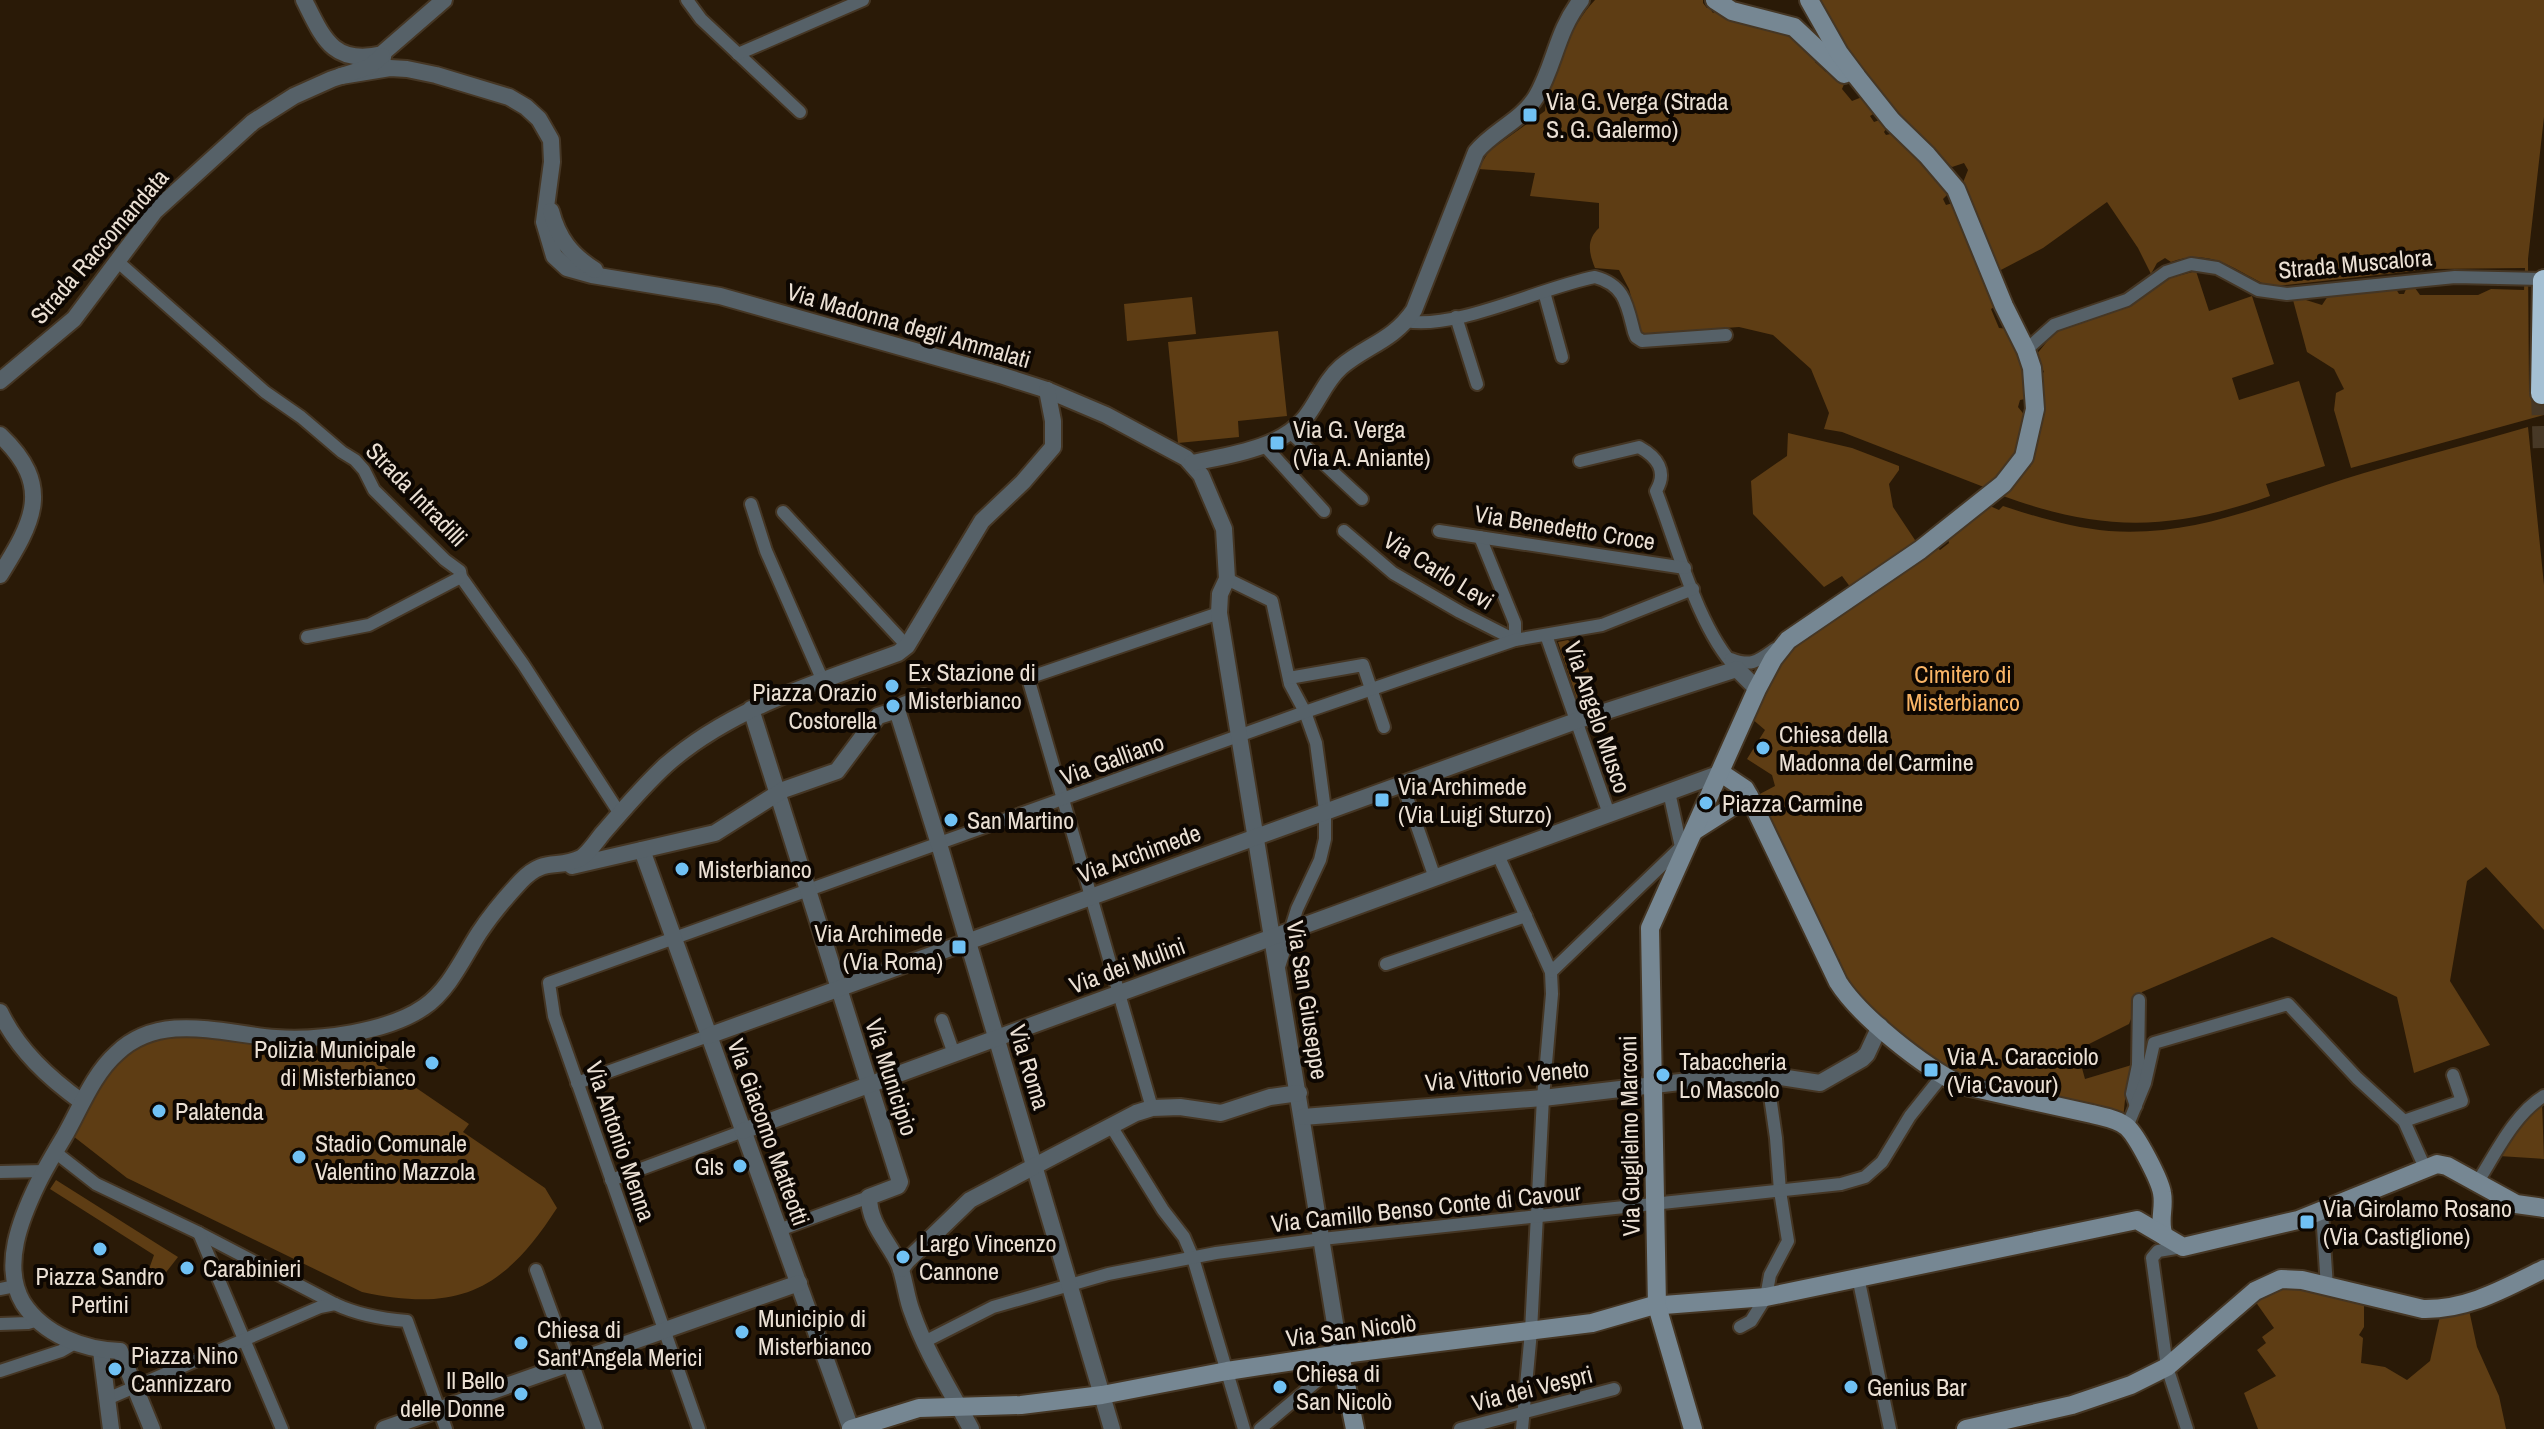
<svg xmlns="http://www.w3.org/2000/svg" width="2544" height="1429" font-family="'Archivo Narrow',sans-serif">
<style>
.green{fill:#5e3d14}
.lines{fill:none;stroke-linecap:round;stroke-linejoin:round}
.motorway-tunnel{stroke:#473826;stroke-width:22;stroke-dasharray:22 11;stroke-linecap:butt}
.minor-casing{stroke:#453624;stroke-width:16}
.tertiary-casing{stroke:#453624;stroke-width:20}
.secondary-casing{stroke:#453624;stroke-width:22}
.motorway-casing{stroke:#453624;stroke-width:26}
.minor{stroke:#566168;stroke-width:12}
.tertiary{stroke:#566168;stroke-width:16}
.secondary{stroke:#768793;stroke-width:18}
.motorway{stroke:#a5c0d3;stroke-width:22}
.poi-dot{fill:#70c1f4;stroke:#0d0702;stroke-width:3}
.labels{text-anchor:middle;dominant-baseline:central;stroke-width:8;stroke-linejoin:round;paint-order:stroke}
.poi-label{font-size:24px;fill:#ebe0d4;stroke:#0d0702;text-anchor:start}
.street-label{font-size:24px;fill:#ebe0d4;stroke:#0d0702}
.park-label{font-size:24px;fill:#fab566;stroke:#0d0702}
</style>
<rect width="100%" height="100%" fill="#2a1a07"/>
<g class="green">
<path d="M1595,0h108v3l4,5 5,-3 -1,5 2,3 5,-4 40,16v3l7,1 2,-3 23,4 29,27 -4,5 11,10h11l8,10 -3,7 10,12 10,-4 13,16 -5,3 4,6 8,-3 6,7 -4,6 2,3 9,-2 55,59 -7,7 3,6 10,-3 42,103 -7,4 8,19 11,1 8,19 12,50 -10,2 -2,7 8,10 -6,32 -31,40 -147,-57 -18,-3 5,-16 -18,-44 -38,-34 -34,-8 -98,7 -12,-45 -10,-19 -24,-2c-6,-15 -9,-28 4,-40v-25l-69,-7 5,-23 -57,-4 11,-18 56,-40c3,-33 27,-88 50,-111z"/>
<path d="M1816,0h728v117l-16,142 1,133 15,1v22l-193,53 -17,-58 2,-17 8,-4 -10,-20 -27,-17 -14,-52h13l16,5 6,-9 68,-7 3,5h5l2,-5 9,-1 5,7h58l13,-6 33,1 1,-22 -93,1 -156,17 -10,-1c-35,-17 -55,-37 -95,-23l-6,-4 -8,5 -6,11 -13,-26 -31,-46 -64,46 -46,24 -35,-87 6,-15 -4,-7 -12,4 -10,-8 -82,-88z"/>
<path d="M2196,271l13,40 43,-15 22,68 -42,14 7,22 60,-19 26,85 -59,18 4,12c-99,35 -168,36 -267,0l5,-10 18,-19h4l3,-6 -2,-6 7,-79 6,-4 -8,-17 17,-21 10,-7 69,-22 38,-27z"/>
<path d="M1192,297l4,37 -69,7 -3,-37z"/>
<path d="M1278,331l9,85 -49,5 1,16 -61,6 -10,-101z"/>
<path d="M2528,427l16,158v345l-58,-63 -19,14 -17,100 40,64 -76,28 -17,-76 -125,-60 -130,55 -13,32 -52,26 8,29 50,-15 -10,36 -2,19 -60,-17 -23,-13 -36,-3 -44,-8 -24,-16 -78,-64 -21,-33 3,-5 -9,-6 -75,-158 19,-10 -3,-11 -25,-16 18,-29 -14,-12 37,-70 147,-102 5,4 9,-7 -1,-5 35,-30 3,2 4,-4 9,4 4,-4c34,11 70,22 106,25 90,7 171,-33 255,-58 54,-16 109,-30 164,-46z"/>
<path d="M1788,433l64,15 47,18v4l-10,14 4,23 24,36 -66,45 -9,-12 -18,11 -71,-73 -2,-33 36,-25z"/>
<path d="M1568,640l4,4 9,1 18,58 -19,6 -22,-67z"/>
<path d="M181,1036l107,10 76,-7 4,16 101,69 -6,8 82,56 12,20c-53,82 -97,105 -195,84l-235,-114 -54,-42c32,-53 40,-92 108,-100z"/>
<path d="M2542,1102l2,57 -45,-3 20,-31z"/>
<path d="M56,1180l122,77 -25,32 -9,-6 10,-28 -104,-66z"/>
<path d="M2292,1286l72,18v23l-5,8 4,3 -2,25 24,4 22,13 23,-19 10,-45 29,-6 8,37 22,49 7,33h-248l-14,-36 32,-17 -19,-26 9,-7 -4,-6 12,-9 -19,-27 26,-14z"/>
</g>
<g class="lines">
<path class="motorway-tunnel" d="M2542,393l2,63"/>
<defs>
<g id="minor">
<path d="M687,0l14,19 99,93"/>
<path d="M738,54l125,-54"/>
<path d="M117,261l148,131 36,25 41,35 13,8 9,10 10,20 71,70 15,11 1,6 62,87 97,150"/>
<path d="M1544,292l18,65"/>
<path d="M1456,317l21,67"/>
<path d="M1406,321c51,9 136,-34 189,-44 30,8 32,28 39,55l2,5 6,4 84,-6"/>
<path d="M2026,350l28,-25 73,-25 39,-28 25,-8 26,4 41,22 29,4 168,-17 89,2"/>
<path d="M1291,433l71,66"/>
<path d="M1263,444l61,67"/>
<path d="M1580,461l59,-14c18,10 29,24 17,44 21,54 42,138 81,178"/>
<path d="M751,504l15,47 57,130"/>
<path d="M783,512l124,134"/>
<path d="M1344,531l49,42 67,39 55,28v-17l-35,-86"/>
<path d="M1439,531l246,37"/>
<path d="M1227,579l45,22 18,83 15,28 11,31 9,67v29l-5,21 -23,49 -18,58"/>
<path d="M1546,635l63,179"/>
<path d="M307,637l62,-12 92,-48"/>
<path d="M1731,659c21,8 27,2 44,-10"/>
<path d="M1289,678l74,-13 21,62"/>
<path d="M897,710l6,-7 21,-8"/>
<path d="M1402,783l33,95"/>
<path d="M1669,792l12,55 5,-2"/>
<path d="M1498,855l53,117 1,22 -9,104 -12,233 -9,98"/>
<path d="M1386,964l140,-48"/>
<path d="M1551,972l130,-125"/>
<path d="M942,1020l12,34"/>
<path d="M577,1083l131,-47"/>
<path d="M2136,1106l-4,-12 6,-29 1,-65"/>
<path d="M1152,1108l-124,-430 191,-65"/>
<path d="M2404,1121l58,-20 -9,-26"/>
<path d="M1111,1126l52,84 21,27 9,21 51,171"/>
<path d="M2127,1127l18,-44 9,-40 134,-39 69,74 47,43 21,47"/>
<path d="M55,1152l41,32 103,49 136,71c23,11 46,15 72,17l39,108"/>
<path d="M0,1172l44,-1"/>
<path d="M611,1180l132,-49"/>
<path d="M2477,1183c18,-28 37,-69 67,-87"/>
<path d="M2322,1212l5,75"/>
<path d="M779,1230l90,-33"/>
<path d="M199,1233l83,196"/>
<path d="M2182,1247l-24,4 -6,7 15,109 20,62"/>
<path d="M536,1270l35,95"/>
<path d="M1858,1277l32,152"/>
<path d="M0,1289l15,-3"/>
<path d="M0,1324l28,-1 10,-3"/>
<path d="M1740,1327l11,-6 15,-24 4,-22 18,-34 -8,-50 -4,-53 -9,-63"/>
<path d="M924,1342l69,-35 115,-33 108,-21 106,-14 519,-55 24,-7 17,-15 28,-46 32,-40"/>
<path d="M0,1371l61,-20 14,-8"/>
<path d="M107,1399l213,-92 15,-3"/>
<path d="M699,1429l-145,-413 -5,-33 756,-271 210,-72 87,-15 91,-36"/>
<path d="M1260,1429l70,-59 10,-16"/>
<path d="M1460,1429l154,-40"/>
</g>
<g id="tertiary">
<path d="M304,0c19,38 29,66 79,54"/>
<path d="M382,62l2,-10 60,-52"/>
<path d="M341,76l49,-8 17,1 29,6 73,22 17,10 13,12 12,21 1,22 -8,60 10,34 13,12 25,7 128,21 280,79 47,15 59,25 80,43 15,17 23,54 3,50 -7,15 -1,19 121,741"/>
<path d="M551,211c7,27 20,44 44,59"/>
<path d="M0,381l74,-62 81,-108 98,-89 41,-26 38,-17 37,-12 13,-11"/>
<path d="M0,435c54,51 33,87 0,140"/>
<path d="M1192,463c37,-8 88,-14 113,-45 13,-16 20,-37 36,-51 26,-22 52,-26 73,-57l62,-158c17,-21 45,-31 60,-55 19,-32 20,-65 45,-97"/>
<path d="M751,709l149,473 -2,4 -29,11c0,27 19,44 30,67 6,15 7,33 13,48 14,41 39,79 59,117"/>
<path d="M642,850l209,579"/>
<path d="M572,866l143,-33 68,-43 54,-19 41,-55 19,-6 42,134 173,585"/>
<path d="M0,1012c18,38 49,66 82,90"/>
<path d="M708,1036l868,-315 161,-52 20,20"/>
<path d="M1303,1117l240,-19 180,-21 44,-2 53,8 42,-24 5,-5 13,-28"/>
<path d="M743,1131l978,-358"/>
<path d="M901,1269l6,-8 63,-61 166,-87 16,-5 28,-1 41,6 49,-16 29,-4"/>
<path d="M101,1351l10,78"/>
<path d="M571,1365l23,64"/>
<path d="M152,1429l-32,-78c-36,-1 -76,-16 -97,-48 -22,-37 -2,-85 15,-120 8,-16 17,-31 26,-46 16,-28 29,-63 53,-84 44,-42 106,-19 159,-15 43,3 112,-6 148,-31 25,-17 39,-49 55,-74 12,-18 27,-36 42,-52 24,-25 36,-11 60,-23 8,-5 16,-18 22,-25 20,-23 40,-47 63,-68 66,-58 151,-82 232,-112l9,-7 75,-125 41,-39 30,-35v-26l-6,-31"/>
<path d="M384,1429l415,-146"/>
</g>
<g id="secondary">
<path d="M1715,0l17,11 62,16 50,47"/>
<path d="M1721,773l24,16 4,7 89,186c22,35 86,85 123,103l131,29c11,3 26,5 35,13 10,9 33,53 35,66 3,15 -4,28 2,43"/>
<path d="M1694,831l55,-35"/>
<path d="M1340,1354l15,75"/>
<path d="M851,1429l68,-21 102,-3 81,-10 125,-24 100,-15 265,-33 59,-17 115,-9 371,-77 46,27 115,-27 139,-56 10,2 69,38 28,4"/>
<path d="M1693,1429l-36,-123 -7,-378 107,-239 16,-30 15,-19 132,-90 83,-66 21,-27 11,-48 -3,-41 -6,-18 -22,-44 -48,-117 -29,-34 -35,-34 -35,-44 -18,-24 -30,-53"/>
<path d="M1966,1429l106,-24 59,-20 36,-18 88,-76 26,-12 21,1 121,29c45,1 82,-21 121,-40"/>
</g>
<path id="motorway" d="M2542,393l2,-112"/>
</defs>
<use href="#minor" class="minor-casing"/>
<use href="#tertiary" class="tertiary-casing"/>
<use href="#secondary" class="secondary-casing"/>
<use href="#motorway" class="motorway-casing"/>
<use href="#minor" class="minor"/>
<use href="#tertiary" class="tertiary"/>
<use href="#secondary" class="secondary"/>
<use href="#motorway" class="motorway"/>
</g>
<g class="poi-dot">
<rect x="1522" y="107" width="16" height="16" rx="4"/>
<rect x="1269" y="435" width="16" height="16" rx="4"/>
<circle cx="892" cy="686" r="8"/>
<circle cx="893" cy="706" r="8"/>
<circle cx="1763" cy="748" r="8"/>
<rect x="1374" y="792" width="16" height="16" rx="4"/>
<circle cx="1706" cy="803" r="8"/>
<circle cx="951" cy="820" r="8"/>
<circle cx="682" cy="869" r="8"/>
<rect x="951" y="939" width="16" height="16" rx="4"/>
<circle cx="432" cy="1063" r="8"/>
<rect x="1923" y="1062" width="16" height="16" rx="4"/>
<circle cx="1663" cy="1075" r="8"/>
<circle cx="159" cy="1111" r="8"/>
<circle cx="299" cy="1157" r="8"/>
<circle cx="740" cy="1166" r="8"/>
<rect x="2299" y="1214" width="16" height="16" rx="4"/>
<circle cx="100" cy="1249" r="8"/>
<circle cx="903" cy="1257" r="8"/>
<circle cx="187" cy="1268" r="8"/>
<circle cx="742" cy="1332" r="8"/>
<circle cx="521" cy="1343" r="8"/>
<circle cx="115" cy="1369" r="8"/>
<circle cx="1280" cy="1387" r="8"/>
<circle cx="1851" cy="1387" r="8"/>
<circle cx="521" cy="1394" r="8"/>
</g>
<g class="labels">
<g class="poi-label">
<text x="1546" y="101">Via G. Verga (Strada<tspan x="1546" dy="28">S. G. Galermo)</tspan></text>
<text x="1293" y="429">Via G. Verga<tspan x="1293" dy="28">(Via A. Aniante)</tspan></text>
<text x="908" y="672">Ex Stazione di<tspan x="908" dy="28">Misterbianco</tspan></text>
<text x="877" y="692" text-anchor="end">Piazza Orazio<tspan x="877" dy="28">Costorella</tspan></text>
<text x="1779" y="734">Chiesa della<tspan x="1779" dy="28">Madonna del Carmine</tspan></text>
<text x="1398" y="786">Via Archimede<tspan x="1398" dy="28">(Via Luigi Sturzo)</tspan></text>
<text x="1722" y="803">Piazza Carmine</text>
<text x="967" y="820">San Martino</text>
<text x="698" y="869">Misterbianco</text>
<text x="943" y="933" text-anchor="end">Via Archimede<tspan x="943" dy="28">(Via Roma)</tspan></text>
<text x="416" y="1049" text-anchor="end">Polizia Municipale<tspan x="416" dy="28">di Misterbianco</tspan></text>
<text x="1947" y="1056">Via A. Caracciolo<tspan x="1947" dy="28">(Via Cavour)</tspan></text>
<text x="1679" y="1061">Tabaccheria<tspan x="1679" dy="28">Lo Mascolo</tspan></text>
<text x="175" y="1111">Palatenda</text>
<text x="315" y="1143">Stadio Comunale<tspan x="315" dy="28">Valentino Mazzola</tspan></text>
<text x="724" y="1166" text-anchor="end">Gls</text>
<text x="2323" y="1208">Via Girolamo Rosano<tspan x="2323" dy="28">(Via Castiglione)</tspan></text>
<text x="919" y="1243">Largo Vincenzo<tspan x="919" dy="28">Cannone</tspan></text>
<text x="203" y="1268">Carabinieri</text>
<text x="100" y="1276" text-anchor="middle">Piazza Sandro<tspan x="100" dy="28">Pertini</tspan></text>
<text x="758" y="1318">Municipio di<tspan x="758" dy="28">Misterbianco</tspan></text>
<text x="537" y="1329">Chiesa di<tspan x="537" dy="28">Sant'Angela Merici</tspan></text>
<text x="131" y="1355">Piazza Nino<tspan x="131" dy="28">Cannizzaro</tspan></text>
<text x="1296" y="1373">Chiesa di<tspan x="1296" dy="28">San Nicolò</tspan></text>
<text x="505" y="1380" text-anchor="end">Il Bello<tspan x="505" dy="28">delle Donne</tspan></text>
<text x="1867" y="1387">Genius Bar</text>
</g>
<g class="street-label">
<text transform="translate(99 246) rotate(-49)">Strada Raccomandata</text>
<text transform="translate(2355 263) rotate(-5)">Strada Muscalora</text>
<text transform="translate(909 325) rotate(16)">Via Madonna degli Ammalati</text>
<text transform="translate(417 494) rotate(46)">Strada Intradilli</text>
<text transform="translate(1565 527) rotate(9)">Via Benedetto Croce</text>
<text transform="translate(1439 570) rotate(32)">Via Carlo Levi</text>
<text transform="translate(1598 717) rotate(71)">Via Angelo Musco</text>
<text transform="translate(1112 759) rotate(-20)">Via Galliano</text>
<text transform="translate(1139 853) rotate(-20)">Via Archimede</text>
<text transform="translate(1127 965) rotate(-20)">Via dei Mulini</text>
<text transform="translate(1308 1000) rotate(81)">Via San Giuseppe</text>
<text transform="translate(1030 1067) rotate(73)">Via Roma</text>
<text transform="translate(1507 1075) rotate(-5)">Via Vittorio Veneto</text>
<text transform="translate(892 1077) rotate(72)">Via Municipio</text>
<text transform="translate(769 1132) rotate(70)">Via Giacomo Matteotti</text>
<text transform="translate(1629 1136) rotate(-91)">Via Guglielmo Marconi</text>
<text transform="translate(621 1141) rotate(71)">Via Antonio Menna</text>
<text transform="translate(1426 1207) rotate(-6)">Via Camillo Benso Conte di Cavour</text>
<text transform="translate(1351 1330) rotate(-7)">Via San Nicolò</text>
<text transform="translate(1532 1388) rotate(-14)">Via dei Vespri</text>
</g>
<g class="park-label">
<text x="1963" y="674">Cimitero di<tspan x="1963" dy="28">Misterbianco</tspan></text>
</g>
</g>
</svg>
